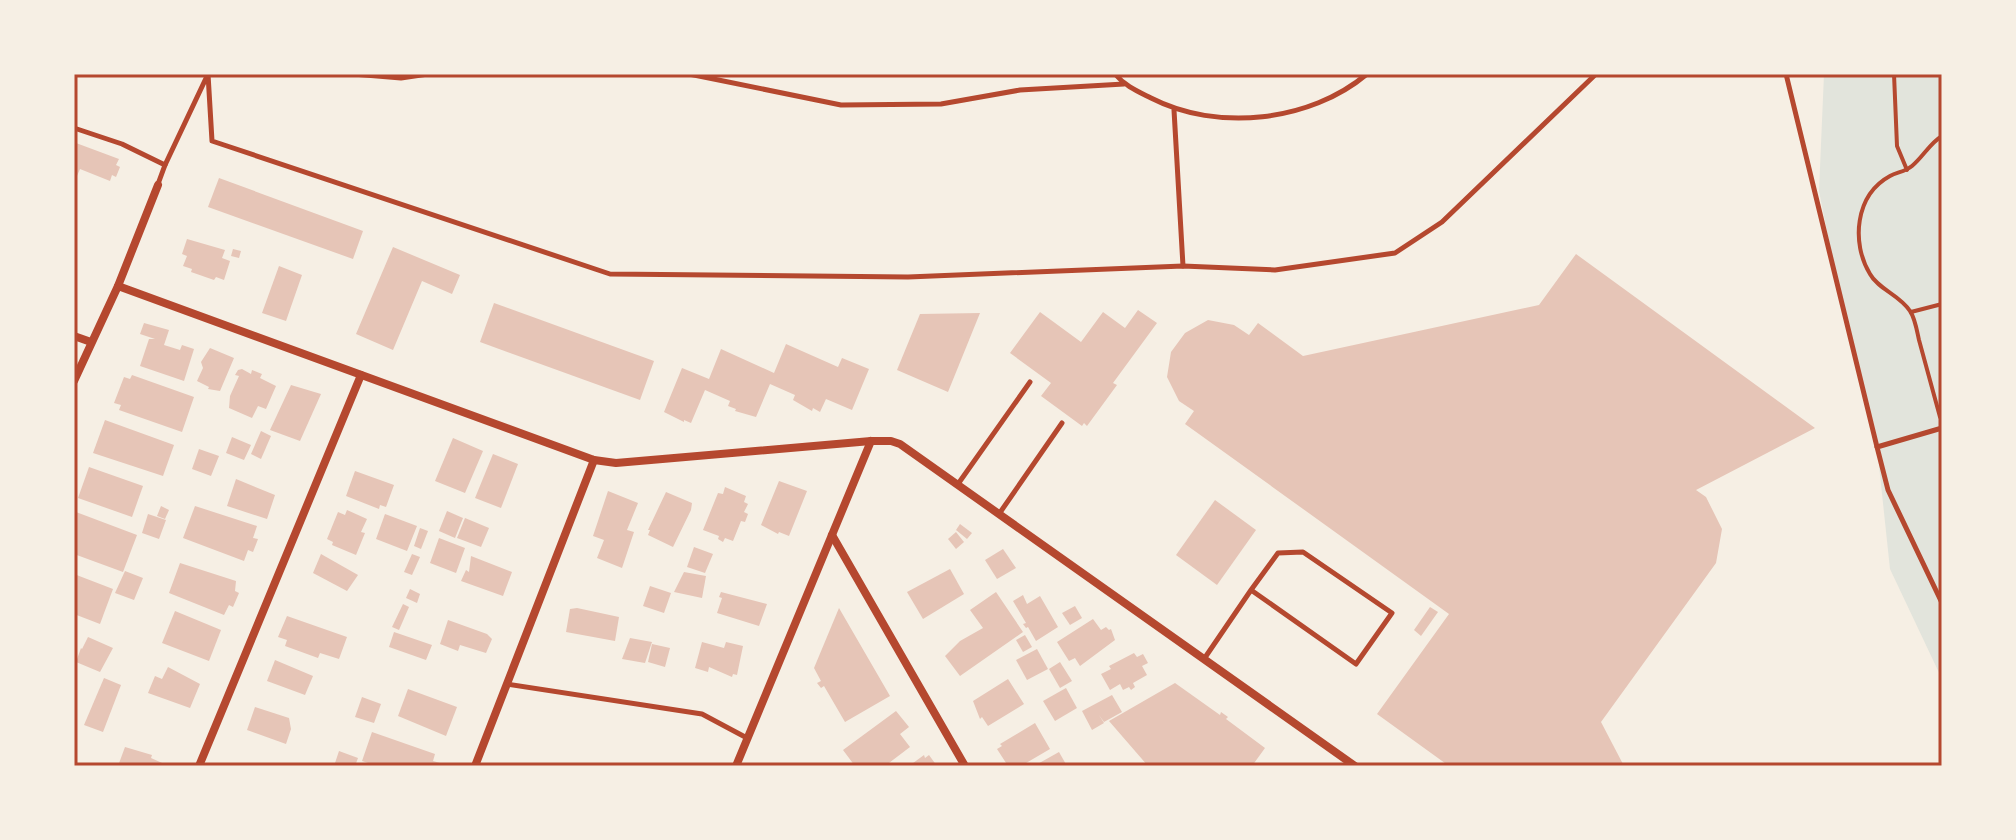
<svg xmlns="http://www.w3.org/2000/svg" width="2016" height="840" font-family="Arial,sans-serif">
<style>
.green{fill:#e2e4dc}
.building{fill:#e6c5b7}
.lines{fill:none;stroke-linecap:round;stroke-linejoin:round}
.path{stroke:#b5482f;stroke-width:4}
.service{stroke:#b5482f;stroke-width:5}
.minor{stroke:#b5482f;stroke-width:8}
.neatline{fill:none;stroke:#b5482f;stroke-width:3}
</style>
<rect width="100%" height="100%" fill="#f6efe4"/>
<path class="green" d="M1824,74h118v605l-52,-110 -15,-141 -29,-100 -27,-137z"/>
<g class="building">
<path d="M76,143l43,16 -3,6 4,2 -4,10 -4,-2 -2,6 -30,-12 -6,14z"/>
<path d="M219,178l144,53 -10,28 -145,-52z"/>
<path d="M187,239l38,11 -3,8 8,3 -6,19 -8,-3 -2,3 -23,-8 1,-3 -9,-3 4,-10 -5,-2z"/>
<path d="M393,247l67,28 -8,19 -30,-13 -29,69 -37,-16z"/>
<path d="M233,249l8,2 -2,7 -8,-2z"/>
<path d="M1576,254l239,174 -119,62 10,7 16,32 -6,34 -115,159 23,44h-175l-72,-52 72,-100 -264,-190 9,-13 -15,-10 -12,-24 4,-25 14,-19 23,-13 26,5 15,10 9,-12 45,33 236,-51z"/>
<path d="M279,266l23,9 -16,46 -24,-8z"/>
<path d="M494,303l160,58 -14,39 -160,-58z"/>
<path d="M1138,310l19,13 -44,60 4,2 -30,41 -3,-3 -2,3 -41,-30 10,-13 -41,-30 30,-41 41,30 22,-30 22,16z"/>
<path d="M980,313l-32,79 -51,-22 23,-56z"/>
<path d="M144,323l25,7 -5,15 16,5 2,-5 12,4 -10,32 -44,-15 9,-27h6l-15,-5z"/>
<path d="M786,344l52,23 4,-9 27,11 -17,41 -26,-11 -6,13 -7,-4 -1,3 -19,-11 2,-5 -25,-11 -14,33 -21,-6 1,-2 -8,-3 2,-5 -25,-11 -14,33 -7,-3v2l-20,-10 18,-44 27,11 12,-30 53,24z"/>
<path d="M210,348l24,10 -14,33 -12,-2 1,-2 -12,-6 6,-13 -2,-6z"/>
<path d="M242,369l9,5 1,-4 10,4 -2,4 16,8 -10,23 -8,-3 -6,12 -23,-10 1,-12 9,-20 -4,-1 3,-5z"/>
<path d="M132,375l62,22 -12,35 -63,-22 2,-5 -7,-2 10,-26 6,2z"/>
<path d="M291,385l30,9 -21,47 -30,-11z"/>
<path d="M105,420l69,25 -11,31 -70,-23z"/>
<path d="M261,431l10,5 -10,23 -10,-5z"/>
<path d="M232,437l19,8 -7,15 -18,-7z"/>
<path d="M453,438l30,13 -18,42 -30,-12z"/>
<path d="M199,449l20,7 -8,20 -19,-7z"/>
<path d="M493,454l25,10 -17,44 -26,-10z"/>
<path d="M89,467l54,19 -11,31 -54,-19z"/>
<path d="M355,471l39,14 -8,22 -6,-2 -1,4 -33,-13z"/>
<path d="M236,479l39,16 -8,24 -40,-13z"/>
<path d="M779,481l28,10 -18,45 -10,-4 -1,2 -17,-9z"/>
<path d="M725,487l21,9 -2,6 4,2 -4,8 4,2 -3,8 -4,-1 -8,20 -8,-3 -2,4 -5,-3 1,-3 -16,-6 15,-37 5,1z"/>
<path d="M608,491l30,12 -11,27 7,2 -12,36 -25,-10 7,-18 -11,-4z"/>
<path d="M666,492l26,11 -1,7 -18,37 -25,-12 2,-5h-2z"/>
<path d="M1215,500l41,30 -39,55 -41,-30z"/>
<path d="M161,506l8,4 -4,9 -8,-3z"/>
<path d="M195,506l62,20 -4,12 5,1 -5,13 -5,-2 -4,11 -61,-23z"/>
<path d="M347,510l20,9 -6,13 4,1 -9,22 -24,-10 1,-3 -6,-3 11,-27 7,3z"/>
<path d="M447,511l16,7 -8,20 -16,-7z"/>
<path d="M76,512l61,23 -14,37 -49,-18z"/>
<path d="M148,514l18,6 -7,19 -17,-6z"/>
<path d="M385,514l32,12 -10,25 -31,-12z"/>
<path d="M465,518l24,10 -8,19 -24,-9z"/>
<path d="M960,524l12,9 -5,6 -11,-9z"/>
<path d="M420,528l8,3 -7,18 -7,-3z"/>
<path d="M956,532l8,10 -8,7 -8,-10z"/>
<path d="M439,538l26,10 -9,25 -26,-10z"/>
<path d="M694,547l19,7 -8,19 -18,-6z"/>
<path d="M1003,549l13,19 -19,11 -12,-19z"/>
<path d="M321,554l37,21 -11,16 -34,-18z"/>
<path d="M412,554l8,3 -8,18 -8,-3z"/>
<path d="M471,556l41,16 -9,24 -42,-15 5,-11 3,2z"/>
<path d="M180,563l56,18 -1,10 4,2 -6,14 -4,-2 -5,10 -55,-22z"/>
<path d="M950,569l14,25 -41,25 -16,-27z"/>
<path d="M125,571l18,7 -9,22 -19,-7z"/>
<path d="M684,572l22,4 -4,22 -28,-6z"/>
<path d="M74,574l39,15 -13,35 -26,-10z"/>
<path d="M650,586l21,7 -7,20 -21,-7z"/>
<path d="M410,589l10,5 -3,9 -11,-5z"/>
<path d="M721,592l46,12 -8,22 -42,-13 5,-15 -3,-1z"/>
<path d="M996,592l27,40 -63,44 -15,-20 15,-15 23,-13 -13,-18z"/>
<path d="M1023,595l4,9 13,-8 18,31 -22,14 -8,-14 -2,1 -3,-4 3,-1 -13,-22z"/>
<path d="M403,604l6,3 -10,23 -7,-3z"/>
<path d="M1075,606l7,12 -12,7 -8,-12z"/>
<path d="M1430,607l8,5 -17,24 -7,-6z"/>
<path d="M577,608l42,9 -4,24 -49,-9 4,-23z"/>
<path d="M839,608l51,88 -45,26 -21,-36 -3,2 -4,-5 4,-2 -7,-13z"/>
<path d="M175,611l46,19 -12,31 -47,-18z"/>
<path d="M287,616l60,21 -8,22 -19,-6 -2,5 -33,-12 2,-6 -9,-3z"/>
<path d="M1093,619l8,11 5,-3 3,3 2,-1 4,11 -35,26 -5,-8 -6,3 -12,-19z"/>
<path d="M448,620l39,14 5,5 -6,14 -26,-8 -2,6 -18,-7z"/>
<path d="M394,632l38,13 -6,15 -37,-13z"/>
<path d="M1025,635l7,12 -9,5 -7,-12z"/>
<path d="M88,637l25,11 -13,24 -24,-10 5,-14 1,1z"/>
<path d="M630,638l22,4 -7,21 -23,-4z"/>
<path d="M702,642l22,6 2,-6 17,4 -6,29 -4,-1 -1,3 -23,-10 -1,5 -13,-4z"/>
<path d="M652,644l18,4 -5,19 -17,-5z"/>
<path d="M1037,649l11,20 -21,11 -11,-20z"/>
<path d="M1134,653l3,4 6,-3 5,9 -6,3 5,9 -14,8 2,4 -4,3 -2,-3 -6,3 -3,-6 -10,6 -9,-16 10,-5 -2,-3z"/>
<path d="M275,660l38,16 -8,19 -38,-14z"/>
<path d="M1060,662l12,19 -12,7 -11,-19z"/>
<path d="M168,667l32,17 -10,24 -42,-15 7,-17 7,3z"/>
<path d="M104,678l17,7 -18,47 -19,-7z"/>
<path d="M1008,679l16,25 -36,22 -6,-9 -2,2 -7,-18z"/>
<path d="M1175,683l45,32 1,-3 7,5 -2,2 39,29 -13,18h-104l-39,-45z"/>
<path d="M1066,688l11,20 -22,13 -12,-20z"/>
<path d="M408,689l49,18 -11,29 -48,-20z"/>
<path d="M1112,695l10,17 -18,10 -5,-7 5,8 -12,7 -10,-19z"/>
<path d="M362,697l19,7 -7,19 -19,-6z"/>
<path d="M255,707l34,11 2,11 -5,15 -39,-14z"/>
<path d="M896,711l13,16 -9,7 10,13 -25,19h-30l-12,-16z"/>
<path d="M1035,723l15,26 -29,17h-13l-11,-17 5,-3 -2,-2z"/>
<path d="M372,732l63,22 -2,7 7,2 -1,3h-62l-15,-5z"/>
<path d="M125,747l27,8 -1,3 18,8h-51z"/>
<path d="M339,751l19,7 -3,8 -20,-3z"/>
<path d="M1059,752l8,14h-33z"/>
<path d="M924,755l1,3 4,-3 8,11h-28z"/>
</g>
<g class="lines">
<g class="path">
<path d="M1894,74l3,72 10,24"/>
<path d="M1911,312l31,-8"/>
<path d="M1940,417c-7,-26 -14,-51 -21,-77 -2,-9 -4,-22 -9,-29 -10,-16 -32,-22 -40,-37 -19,-31 -15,-79 20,-98 7,-4 15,-4 22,-10 11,-9 18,-23 30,-30"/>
</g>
<g class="service">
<path d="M353,74l48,4 27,-4"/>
<path d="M689,74l152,31 100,-1 79,-14 104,-6"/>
<path d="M1115,74c10,12 22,17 36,24 66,34 159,24 216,-24"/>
<path d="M1786,74l91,373"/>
<path d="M1174,110l9,156"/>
<path d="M74,128l48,16 43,21"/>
<path d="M158,184l7,-19 43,-91 4,67 398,133 298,3 275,-11 92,4 120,-17 47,-31 154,-148"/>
<path d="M1942,428l-65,19 11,43 54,113"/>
<path d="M958,484l72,-102"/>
<path d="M999,514l63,-91"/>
<path d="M1204,659l47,-69 105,74 36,-51 -89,-61 -25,1 -27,37"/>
<path d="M506,684l196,30 45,24"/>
</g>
<g class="minor">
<path d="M118,286l476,174 22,3 255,-22h20l9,3 455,322"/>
<path d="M74,336l17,6"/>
<path d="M74,381l44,-95 40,-101"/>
<path d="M832,535l133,231"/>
<path d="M199,766l162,-391"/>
<path d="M475,766l119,-306"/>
<path d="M736,766l135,-325"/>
</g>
</g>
<rect width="2016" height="840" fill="none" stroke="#f6efe4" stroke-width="152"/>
<rect x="76" y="76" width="1864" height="688" class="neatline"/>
</svg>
